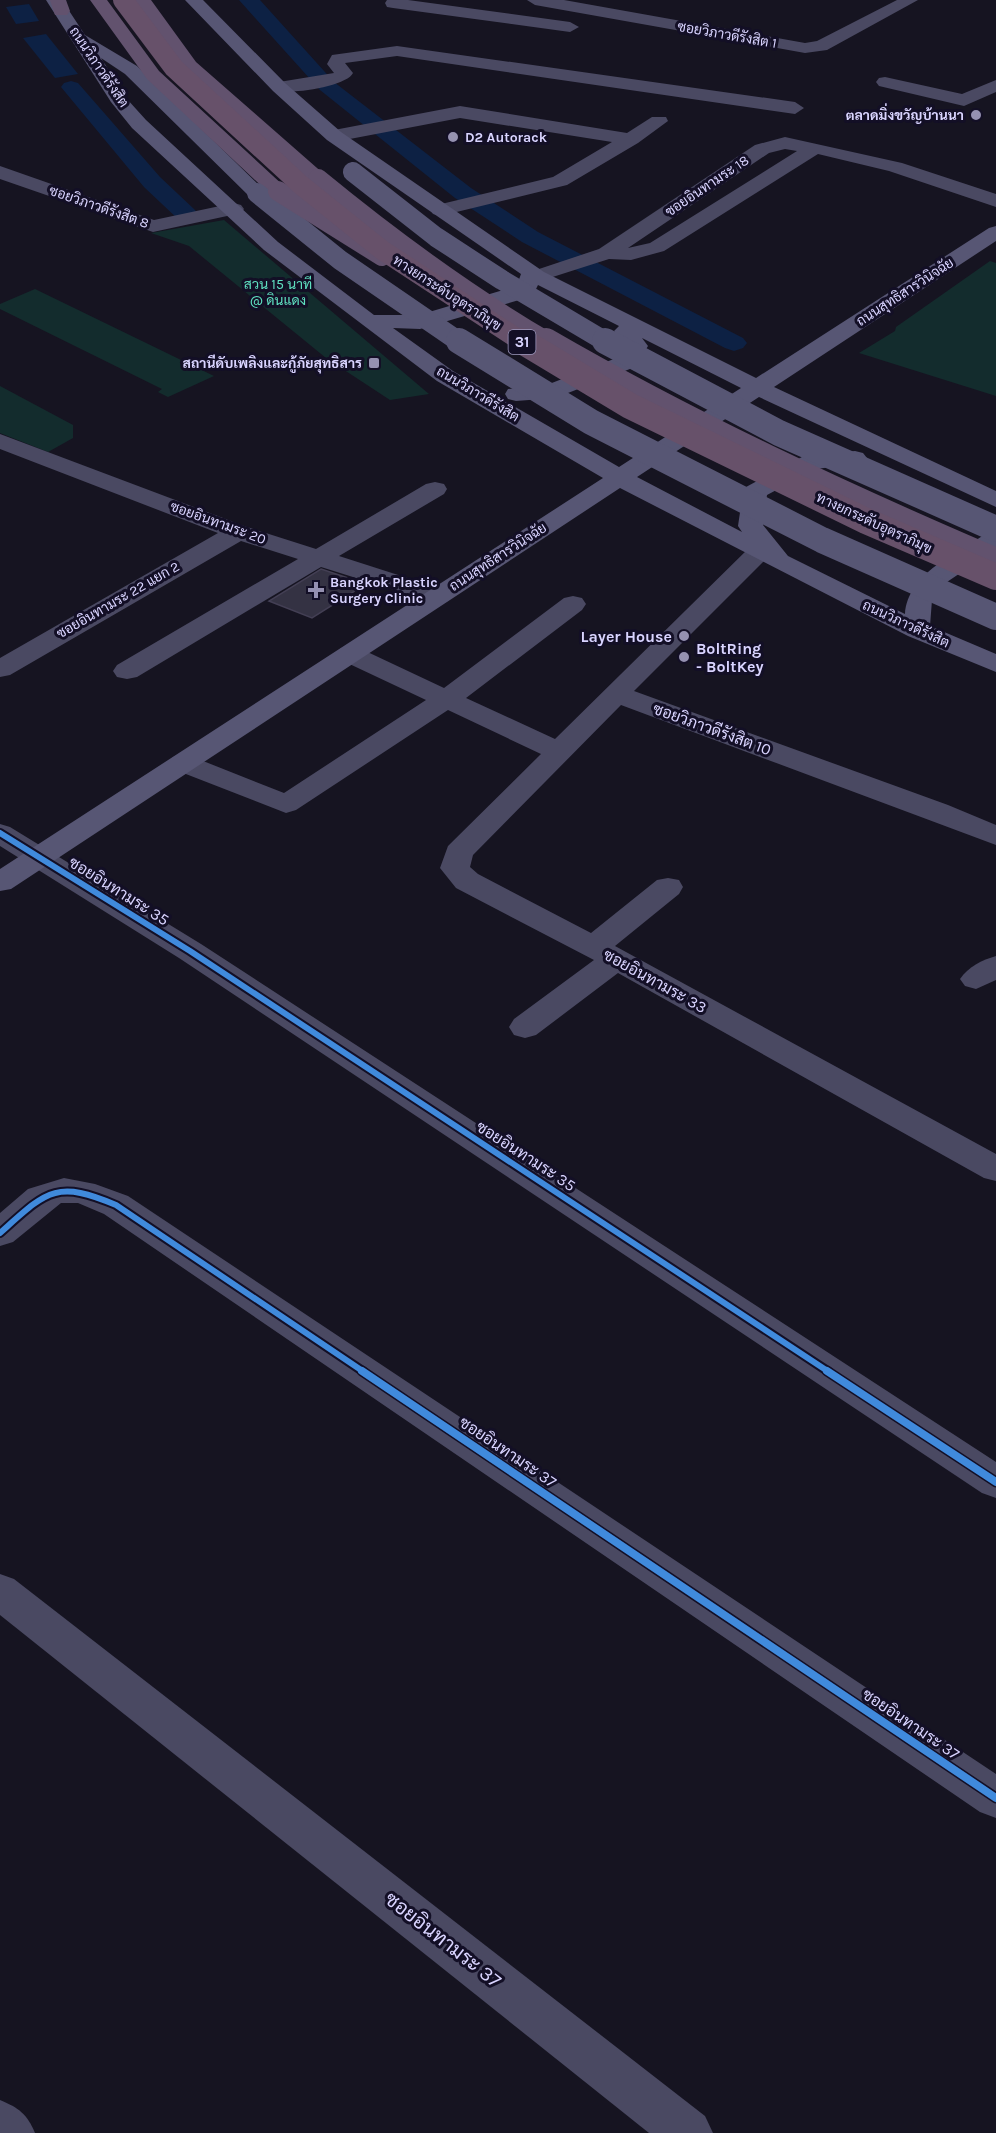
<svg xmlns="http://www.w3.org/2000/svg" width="996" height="2133" font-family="Karla,Sarabun,sans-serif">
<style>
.green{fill:#132c2d}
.water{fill:#0d2144}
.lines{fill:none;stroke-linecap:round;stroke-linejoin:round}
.canal{fill:#0d2144;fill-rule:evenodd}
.building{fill:#343243;stroke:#433f54;stroke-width:1.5}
.minor{fill:#4a4962;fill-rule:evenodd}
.secondary{fill:#575674;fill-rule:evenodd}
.trunk{fill:#62526e;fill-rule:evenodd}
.secondary-bridge-far1{stroke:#575674;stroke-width:20}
.secondary-bridge{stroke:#575674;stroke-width:26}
.trunk-bridge-far1{stroke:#62526e;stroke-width:20}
.trunk-bridge{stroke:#62526e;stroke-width:26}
.motorway-bridge-far1{stroke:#67516a;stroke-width:20}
.motorway-bridge{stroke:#67516a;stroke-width:26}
.cycleway-far1-casing{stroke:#130f26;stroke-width:10}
.cycleway-casing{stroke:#130f26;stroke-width:11}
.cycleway-far1{stroke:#408adc;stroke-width:6}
.cycleway{stroke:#408adc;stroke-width:8}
.poi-dot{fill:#9591b1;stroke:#130f26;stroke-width:2}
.labels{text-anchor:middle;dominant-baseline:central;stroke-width:6;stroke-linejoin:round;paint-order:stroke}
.far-street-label{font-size:14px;fill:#d9d4ff;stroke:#130f26}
.far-poi-label{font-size:14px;font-weight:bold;fill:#d9d4ff;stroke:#130f26;text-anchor:end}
.far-park-label{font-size:14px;fill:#5fe0c0;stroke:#130f26}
.shield{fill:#130f26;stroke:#9e99be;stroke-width:1.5}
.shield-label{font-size:15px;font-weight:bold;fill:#d9d4ff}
.poi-label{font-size:16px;font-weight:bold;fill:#d9d4ff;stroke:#130f26;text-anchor:end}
.street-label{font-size:16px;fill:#d9d4ff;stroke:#130f26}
.near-street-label{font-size:20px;fill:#d9d4ff;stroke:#130f26}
</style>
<rect width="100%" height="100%" fill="#161421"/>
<g class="green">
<path d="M224,220l205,174 -39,6 -64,-42 -137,-112 -38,-13z"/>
<path d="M990,261l6,2v133l-137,-43 36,-22 1,-4z"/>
<path d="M35,289l179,87 -46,21 -10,-5 4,-3 -162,-80v-5z"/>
<path d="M0,386l73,39v13l-25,14 -48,-19z"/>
</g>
<g class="water">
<path d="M29,4l10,17 -23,3 -10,-17z"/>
<path d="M46,34l32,40 -23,4 -32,-40z"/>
</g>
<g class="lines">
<g class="canal">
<path d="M239,0h21l74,82 137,106 67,44 205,106 4,5 -4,5 -9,3 -9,-3 -203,-106 -67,-44 -135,-108z"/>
<path d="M71,81l7,2 82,94 35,33 3,5 -3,5h-16l-35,-33 -83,-100 3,-4z"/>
</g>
</g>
<path class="building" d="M321,569l45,15 -54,34 -43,-17z"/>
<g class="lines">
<g class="minor">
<path d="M387,0h21l162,22 9,5 -9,5 -177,-24 -6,-1 -2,-4z"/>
<path d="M527,0h37l241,43 12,-2 80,-41h21l-91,50 -22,3 -270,-48z"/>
<path d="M397,46l398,56 9,6 -9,6 -398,-58 -52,7 8,10c-6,14 -75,25 -83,14l9,-5 55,-9 -7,-9 5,-9z"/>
<path d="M885,77l77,17 34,-14v12l-32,14 -85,-20 -3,-4 3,-4z"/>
<path d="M460,106l167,27 25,-16h14l2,4 -30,22 -71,42 -127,31 -7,-2 -3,-4 3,-4 120,-29 59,-35 -152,-24 -126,24 -9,-6 9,-6z"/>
<path d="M785,137l117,26 94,31v13l-107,-36 -71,-17 -154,97 -33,9 -22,-1 -72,23 -7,-2 -4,-4 4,-4 69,-23 156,-104zM785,149l12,2 -147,92 -22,5 141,-95z"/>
<path d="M0,166l154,54 80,-17 7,2 3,4 -3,4 -88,19 -153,-53z"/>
<path d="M0,434l247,93 69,22 110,-65 9,-2 9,2 3,5 -3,5 -105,62 109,35 4,5 -4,5 -9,3 -118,-37 -184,110 -10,2 -10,-2 -4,-6 4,-6 181,-106 -57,-18 -231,134 -10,2v-19l218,-125 -218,-84z"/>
<path d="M760,543l9,3 4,5 -4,5 -135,135 314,114 48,20v20l-375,-140 -148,150 -3,12 8,7 113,59 66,-53 11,-2 11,2 4,7 -4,7 -64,52 381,208v27l-12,-3 -366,-205 -82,62 -11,3 -11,-3 -5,-8 5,-8 80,-59 -138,-72 -16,-20 8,-22 93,-92 -93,-44 -152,100 -10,3 -113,-44 -4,-6 4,-6 10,-3 10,3 91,36 142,-93 -85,-40 -4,-6 4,-6 9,-2 9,2 85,40 120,-90 9,-2 9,2 4,6 -4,6 -116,88 89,41 196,-193z"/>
<path d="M0,824l10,3 191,117 795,518v36l-14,-5 -803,-535 -179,-112z"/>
<path d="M996,956v24l-20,9 -11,-3 -5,-7c8,-12 22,-19 36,-23z"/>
<path d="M64,1178l31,6 33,12 868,578v44l-16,-6 -876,-598 -26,-11h-17l-48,39 -13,4v-33l28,-24z"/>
<path d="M0,1574l14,5 691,537 8,17h-64l-649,-518z"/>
<path d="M0,2100c19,8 27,14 35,33h-35z"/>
</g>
<path class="secondary" d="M46,0h16l23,35 52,31 130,127 -3,4h-14l-125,-123 -24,-16 26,41 19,21 132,122 96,73h45l91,-27 7,-3 4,-11 -194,-134 -54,-49 -88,-91h18l82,83 56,49 203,140 212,106 233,-150 7,-2v15l-222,146 222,104v16l-237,-110 -122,80 105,55 -4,-6 5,-34 3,-5 56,-30 53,-6 8,2 4,5 -4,5 -47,6 -49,26 -4,30 25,31 117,58c3,-41 52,-61 82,-81l9,-3v19l-55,37 -9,14 -2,26 66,28v18l-88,-36 -288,-148 -609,401 -11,2v-22l603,-391 -166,-97 -173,-131 -132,-122 -21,-26zM538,285l81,41 -5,5 12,15 -7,11 -75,29 -36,3 -3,5 3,5 8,2 39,-3 80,-31 13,-21 -6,-8 99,50 -122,79 -166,-96 -60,-43 27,1 106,-31 8,-5z"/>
<g class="trunk">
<path d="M50,0h16l4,11 -3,4h-12z"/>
<path d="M90,0h17l52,71 126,116 3,4 -3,4h-14l-124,-116z"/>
<path d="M134,0h17l45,62 129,113 3,4 -3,4h-14l-127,-113z"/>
</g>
<g class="secondary-bridge-far1">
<path d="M353,172l83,65 66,43 106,63"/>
<path d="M257,193l83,67 121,83"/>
</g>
<g class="secondary-bridge">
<path d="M459,341l132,81 231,118 174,77"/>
<path d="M605,341l174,92 217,96"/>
</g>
<g class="trunk-bridge-far1">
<path d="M318,179c73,60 149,116 231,164"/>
<path d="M278,191l104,65"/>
</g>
<path class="trunk-bridge" d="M546,341c145,84 296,154 450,220"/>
<path class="motorway-bridge-far1" d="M123,0l51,68 127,117 81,65 142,93"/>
<path class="motorway-bridge" d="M522,341l108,65 236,115 130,56"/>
<defs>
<g id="cycleway-far1">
<path d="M0,833l190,118 639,421"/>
<path d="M0,1233c46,-41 55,-54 116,-28l248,167"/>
</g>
<g id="cycleway">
<path d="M362,1371l634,427"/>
<path d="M827,1371l169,111"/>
</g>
</defs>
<use href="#cycleway-far1" class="cycleway-far1-casing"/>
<use href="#cycleway" class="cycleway-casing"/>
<use href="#cycleway-far1" class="cycleway-far1"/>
<use href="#cycleway" class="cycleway"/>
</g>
<g class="poi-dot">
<circle cx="976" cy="115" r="6"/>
<circle cx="453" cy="137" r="6"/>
<rect x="368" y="357" width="12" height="12" rx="3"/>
<path d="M313 581h6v6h6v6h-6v6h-6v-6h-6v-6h6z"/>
<circle cx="684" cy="636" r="6"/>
<circle cx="684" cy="657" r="6"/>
</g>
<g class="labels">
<g class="far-street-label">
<text transform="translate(727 35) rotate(10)">ซอยวิภาวดีรังสิต 1</text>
<text transform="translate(99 67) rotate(56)">ถนนวิภาวดีรังสิต</text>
<text transform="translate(707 186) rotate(-34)">ซอยอินทามระ 18</text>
<text transform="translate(99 207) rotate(19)">ซอยวิภาวดีรังสิต 8</text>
<text transform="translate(905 292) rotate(-33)">ถนนสุทธิสารวินิจฉัย</text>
<text transform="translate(447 293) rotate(33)">ทางยกระดับอุตราภิมุข</text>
<text transform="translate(478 394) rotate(31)">ถนนวิภาวดีรังสิต</text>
<text transform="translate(218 523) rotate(20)">ซอยอินทามระ 20</text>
<text transform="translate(874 523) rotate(25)">ทางยกระดับอุตราภิมุข</text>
<text transform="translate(498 557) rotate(-33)">ถนนสุทธิสารวินิจฉัย</text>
<text transform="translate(118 600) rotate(-30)">ซอยอินทามระ 22 แยก 2</text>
<text transform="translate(906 624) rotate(25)">ถนนวิภาวดีรังสิต</text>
</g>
<g class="far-poi-label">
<text x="964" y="115">ตลาดมิ่งขวัญบ้านนา</text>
<text x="465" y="137" text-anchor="start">D2 Autorack</text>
<text x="362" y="363">สถานีดับเพลิงและกู้ภัยสุทธิสาร</text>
<text x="330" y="582" text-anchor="start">Bangkok Plastic<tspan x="330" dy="16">Surgery Clinic</tspan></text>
</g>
<g class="far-park-label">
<text x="278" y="284">สวน 15 นาที<tspan x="278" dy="16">@ ดินแดง</tspan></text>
</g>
<rect class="shield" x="508.5" y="330" width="27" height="24" rx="4.5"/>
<g class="shield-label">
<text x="522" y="342">31</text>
</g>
<g class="poi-label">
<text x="672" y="636">Layer House</text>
<text x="696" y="648" text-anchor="start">BoltRing<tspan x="696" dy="18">- BoltKey</tspan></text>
</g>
<g class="street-label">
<text transform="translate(712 729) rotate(20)">ซอยวิภาวดีรังสิต 10</text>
<text transform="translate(119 891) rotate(32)">ซอยอินทามระ 35</text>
<text transform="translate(655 981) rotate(29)">ซอยอินทามระ 33</text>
<text transform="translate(526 1156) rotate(33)">ซอยอินทามระ 35</text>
<text transform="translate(508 1452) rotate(34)">ซอยอินทามระ 37</text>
<text transform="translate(911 1724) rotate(34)">ซอยอินทามระ 37</text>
</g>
<g class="near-street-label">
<text transform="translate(443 1940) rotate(38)">ซอยอินทามระ 37</text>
</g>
</g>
</svg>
